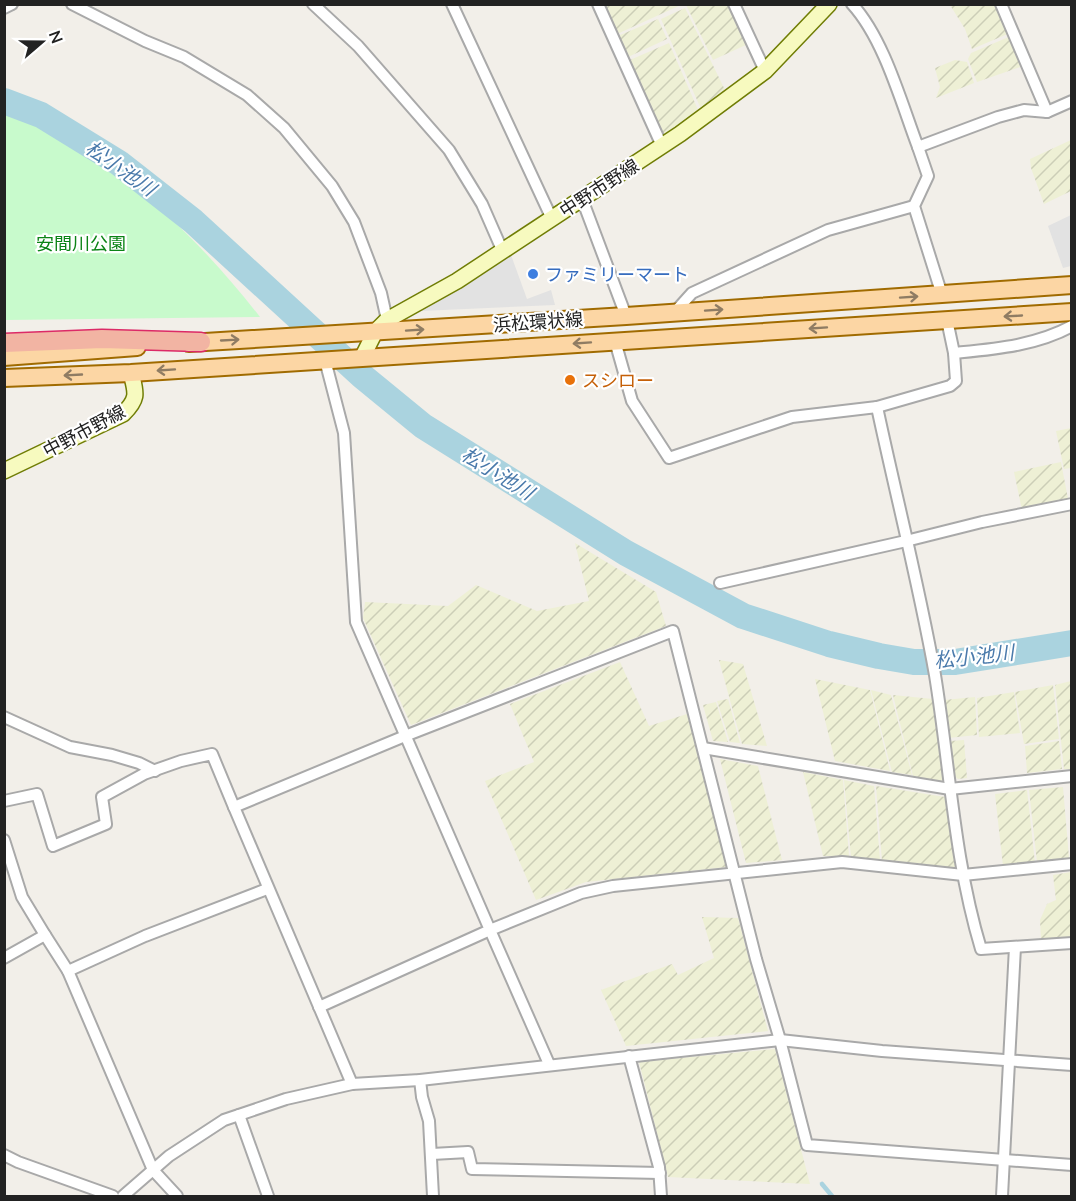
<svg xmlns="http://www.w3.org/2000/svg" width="1076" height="1201" font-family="Mulish,'Noto Sans JP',sans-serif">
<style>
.farmland{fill:url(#farmland-furrows)}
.park{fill:#c8facc}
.parking{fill:#e2e2e2}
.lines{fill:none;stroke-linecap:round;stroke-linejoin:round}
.stream{stroke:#aad3df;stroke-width:4.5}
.river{stroke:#aad3df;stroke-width:26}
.minor-casing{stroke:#a9a9a9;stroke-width:14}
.secondary-casing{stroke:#707d05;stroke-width:18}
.primary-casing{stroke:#a06b00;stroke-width:20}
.trunk-casing{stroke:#dc2a67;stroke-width:21}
.minor{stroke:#fff;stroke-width:10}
.secondary{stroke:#f7fabf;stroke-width:15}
.primary{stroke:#fcd6a4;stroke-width:16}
.trunk{stroke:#f2b4a3;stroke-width:18}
.oneway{stroke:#8f7c63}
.shop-dot{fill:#3f7fe0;stroke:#fff;stroke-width:2}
.food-dot{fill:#e8710a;stroke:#fff;stroke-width:2}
.labels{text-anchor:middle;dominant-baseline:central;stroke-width:4.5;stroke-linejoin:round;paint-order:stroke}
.street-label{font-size:18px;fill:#222;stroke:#fff}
.park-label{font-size:18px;fill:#0c8416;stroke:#fff}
.shop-label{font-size:18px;fill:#366cbe;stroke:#fff;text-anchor:start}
.food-label{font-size:18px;fill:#c56008;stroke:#fff;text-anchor:start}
.water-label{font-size:20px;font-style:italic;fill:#4a7aab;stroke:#fff}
</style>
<defs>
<pattern id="farmland-furrows" width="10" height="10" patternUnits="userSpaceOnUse" patternTransform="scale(1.5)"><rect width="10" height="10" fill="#eef0d5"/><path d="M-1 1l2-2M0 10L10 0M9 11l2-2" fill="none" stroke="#ccceb7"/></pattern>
</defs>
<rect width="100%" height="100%" fill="#f2efe9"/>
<g class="farmland">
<path d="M683,4l-68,31 -12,-30z"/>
<path d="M686,5h44l18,39 -35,16z"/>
<path d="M950,5h47l13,28 -38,16 -7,-20z"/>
<path d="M685,8l40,82 -24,19 -40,-90z"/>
<path d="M658,19l9,20 -39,18 -10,-21z"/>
<path d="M1011,36l12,30 -46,16 -9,-23 3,-6z"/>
<path d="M669,43l30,69 -35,25 -34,-77z"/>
<path d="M955,60l12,2 7,21 -38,15 4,-11 -5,-19z"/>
<path d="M1071,140v51l-27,13 -13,-36 -1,-9z"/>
<path d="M1071,428v40l-7,1 -8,-38z"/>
<path d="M1061,462l7,37 -46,11 -8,-38z"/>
<path d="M575,543l81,49 10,34 -255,99 -48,-107 2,-16 83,4 28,-21 61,26 52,-10z"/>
<path d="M719,660l24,4 24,82 -25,-2z"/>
<path d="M620,662l29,64 38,-12 40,153 -141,15 -50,18 -51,-119 49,-19 -24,-58z"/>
<path d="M815,679l55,11 20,81 -55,-10z"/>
<path d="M1071,681v88h-7l-9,-84z"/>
<path d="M1053,685l6,54 -35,5 -9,-52z"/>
<path d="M871,690l20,5 21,80 -20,-3z"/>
<path d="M1014,692l6,41 -41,4 -2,-39z"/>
<path d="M893,695l40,4 12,78 -5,5 -27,-6z"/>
<path d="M975,697l2,38 -29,3 -4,-38z"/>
<path d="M728,699l12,44 -10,-1 -13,-41z"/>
<path d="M716,702l12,40 -15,-1 -10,-36z"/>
<path d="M964,740l3,38 -9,1 -5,-4 -3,-34z"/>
<path d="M1059,741l3,28 -35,4 -2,-27z"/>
<path d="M720,759l38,7 24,94 -36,3z"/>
<path d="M803,772l40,8 6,76h-26z"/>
<path d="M844,780l30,6 6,74 -29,-3z"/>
<path d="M876,786l69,11 3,4 8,61 -1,5 -6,1 -67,-7z"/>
<path d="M1063,787l6,71 -32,4 -8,-72z"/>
<path d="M1027,790l8,73 -32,3 -8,-72z"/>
<path d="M1071,872v65l-30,2 -1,-19 7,-16 9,-4 -3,-25z"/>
<path d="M702,917l36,1 30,113 -142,15 -25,-56 71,-26 6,11 36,-17z"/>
<path d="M775,1049l35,135 -142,-7 -29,-115z"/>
</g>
<path class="park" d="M5,108c101,41 189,124 255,209l-255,3z"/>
<g class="parking">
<path d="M1071,215v51l-8,2 -15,-42z"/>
<path d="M511,255l16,44 24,-9 4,15 -134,6z"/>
</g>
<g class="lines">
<path class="stream" d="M822,1184l10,12"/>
<path class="river" d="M4,101l37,14 78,48 74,58 169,155 61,50 203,127 117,63 86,28 50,12 35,6h41l117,-19"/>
<defs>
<g id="minor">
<path d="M72,4l73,37 39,16 63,38 37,33 48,58 22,36 27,71 6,27"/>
<path d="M313,4l45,42 91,104 33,54 21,48"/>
<path d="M452,4l100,215"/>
<path d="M598,4l64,142"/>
<path d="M734,4l31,67"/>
<path d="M852,4c32,35 49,98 66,143l80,-30 26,-7 23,2"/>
<path d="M1001,4l46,108 25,-11"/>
<path d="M4,8l8,-4"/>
<path d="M918,147l10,29 -14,30 28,89"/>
<path d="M582,199l44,117"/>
<path d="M674,313l18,-20 136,-63 86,-24"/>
<path d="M615,341l17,60 37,57 123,-41 85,-10 73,-21 6,-5 -2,-28 -7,-33"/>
<path d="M954,353c40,-4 81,-7 118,-27"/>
<path d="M877,407c19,89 42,178 58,268 15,92 19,185 46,274l91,-6"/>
<path d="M720,583l186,-42 76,-19 90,-18"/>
<path d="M4,717l66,30 42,8 27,8 16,8"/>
<path d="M703,748l247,41 122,-13"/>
<path d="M4,801l33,-7 16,52 53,-22 -4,-27 42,-23 37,-13 31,-7 22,53"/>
<path d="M4,840l18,57 23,38"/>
<path d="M4,958l41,-23 23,36 77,-35 122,-47"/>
<path d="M68,971l85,199 24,26"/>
<path d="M319,1007l171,-77 -134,-308 -12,-189 -19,-73"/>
<path d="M629,1056l30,111 2,29"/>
<path d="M549,1064l-59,-134 91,-37 32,-7 229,-24 121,13 109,-11"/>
<path d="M420,1080l2,17 7,24 4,75"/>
<path d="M352,1084l-118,-277 171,-71 268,-105 83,328 24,81 27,105 265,20"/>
<path d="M239,1115l29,81"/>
<path d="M432,1154l36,-2 4,17 188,4"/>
<path d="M4,1155l14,7 95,34"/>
<path d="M123,1196l46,-40 55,-36 62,-21 66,-15 68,-4 360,-40 102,11 190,14"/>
<path d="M1002,1196l13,-249"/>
</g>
<g id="secondary">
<path d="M362,358l13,-26 12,-12 70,-39 223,-147 85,-63 64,-67"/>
<path d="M4,471l119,-57c16,-16 13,-21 8,-41"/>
</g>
<g id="primary">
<path d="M189,343l437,-27 446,-31"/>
<path d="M4,357l133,-10"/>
<path d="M4,378l127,-5 941,-61"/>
</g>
<path id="trunk" d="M4,343l98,-4 99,3"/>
</defs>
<use href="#minor" class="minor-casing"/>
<use href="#secondary" class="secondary-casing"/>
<use href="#primary" class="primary-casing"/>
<use href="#trunk" class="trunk-casing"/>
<use href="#minor" class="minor"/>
<use href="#secondary" class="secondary"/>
<use href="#primary" class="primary"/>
<use href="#trunk" class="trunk"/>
</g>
<defs><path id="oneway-shaft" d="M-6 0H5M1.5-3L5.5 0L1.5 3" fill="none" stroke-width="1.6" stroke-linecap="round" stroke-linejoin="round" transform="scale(1.5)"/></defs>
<g class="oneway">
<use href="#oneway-shaft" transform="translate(909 297) rotate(-4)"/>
<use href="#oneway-shaft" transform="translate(714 310) rotate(-4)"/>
<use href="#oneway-shaft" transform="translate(1013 316) rotate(177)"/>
<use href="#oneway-shaft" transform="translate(818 328) rotate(176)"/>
<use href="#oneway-shaft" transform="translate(415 330) rotate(-4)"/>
<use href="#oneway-shaft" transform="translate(230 340) rotate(-3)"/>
<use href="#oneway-shaft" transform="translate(582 343) rotate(176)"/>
<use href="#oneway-shaft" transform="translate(166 370) rotate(176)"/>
<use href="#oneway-shaft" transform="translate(73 375) rotate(177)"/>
</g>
<circle class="shop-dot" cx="533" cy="274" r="6"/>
<circle class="food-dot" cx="570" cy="380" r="6"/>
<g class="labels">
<g class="street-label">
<text transform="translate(599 188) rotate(-33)">中野市野線</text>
<text transform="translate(538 322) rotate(-4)">浜松環状線</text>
<text transform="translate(84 431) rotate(-28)">中野市野線</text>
</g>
<g class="park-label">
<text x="81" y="243">安間川公園</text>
</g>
<g class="shop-label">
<text x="545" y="274">ファミリーマート</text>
</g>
<g class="food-label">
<text x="582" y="380">スシロー</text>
</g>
<g class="water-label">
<text transform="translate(121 168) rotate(35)">松小池川</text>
<text transform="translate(498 473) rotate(32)">松小池川</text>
<text transform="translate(974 656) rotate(-6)">松小池川</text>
</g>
</g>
<rect width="1076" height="1201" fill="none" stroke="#222222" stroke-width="12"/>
<g transform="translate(42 42) rotate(70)" stroke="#ffffff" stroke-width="4.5" paint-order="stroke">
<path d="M0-4.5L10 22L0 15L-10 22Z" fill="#222222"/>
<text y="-9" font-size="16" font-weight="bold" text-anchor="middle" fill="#222222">N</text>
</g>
</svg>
